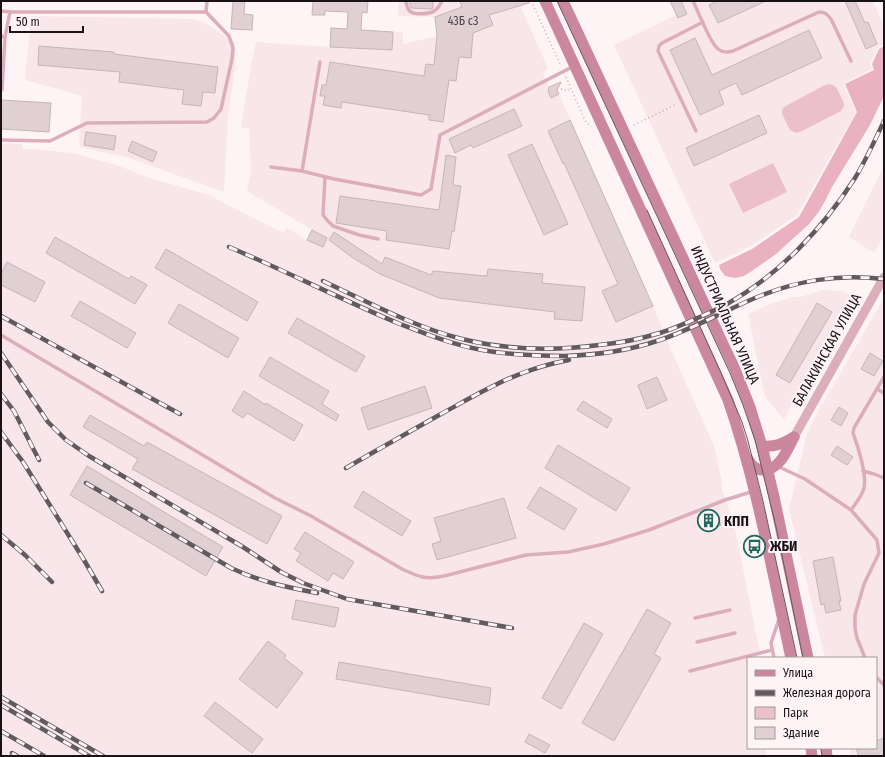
<svg xmlns="http://www.w3.org/2000/svg" width="885" height="757" font-family="'Fira Sans Condensed',sans-serif">
<style>
.built{fill:#f9e6eb}
.green{fill:#ebbfcc}
.forest{fill:#e9b1c2}
.building{fill:#e0d0d4;stroke:#c5b5b9}
.lines{fill:none;stroke-linecap:round;stroke-linejoin:round}
.path{stroke:#b9b0b2;stroke-width:1.5;stroke-dasharray:1 3;stroke-linecap:butt}
.service{stroke:#dcadbb;stroke-width:3.5}
.tertiary{stroke:#dcadbb;stroke-width:9}
.secondary{stroke:#cb879d;stroke-width:11}
.tram{stroke:#625b5d;stroke-width:1}
.rail-casing{stroke:#625b5d;stroke-width:4.5}
.rail{stroke:#fef4f6;stroke-width:3;stroke-dasharray:9;stroke-linecap:butt}
.labels{text-anchor:middle;dominant-baseline:central;stroke-width:4;stroke-linejoin:round;paint-order:stroke}
.number-label{font-size:12px;fill:#4b4245}
.street-label{font-size:14px;fill:#191315;stroke:#fef4f6}
.poi-label{font-size:14px;font-weight:bold;fill:#191315;stroke:#fef4f6;text-anchor:start}
</style>
<rect width="100%" height="100%" fill="#fef4f6"/>
<g class="built">
<path d="M399,1h119l30,67 -5,6 6,13 6,-2 4,2 -2,3 2,4 94,212 19,46 42,94 8,36v7l13,40 26,129h-13v90h18v8h-765v-613l21,1 1,5h12l37,4 45,12 30,12 62,18 74,38 4,-5 20,12 5,-10 -65,-39 4,-22 -2,-40 -8,-2 10,-61 5,-24 74,5 1,-18 72,3v12l34,-8 -2,-19 -37,-1z"/>
<path d="M673,1h200l11,25v18l-6,3 -8,17 2,5 -29,15 13,28 -59,103 -46,31 -36,17 -101,-218 62,-30 -6,-13z"/>
<path d="M31,16l163,3 15,6 26,18v23l-7,52 -4,74 -95,-34 -49,-11 -1,-5 3,-46 -57,-16z"/>
<path d="M884,165v70l-10,18 -25,-16 31,-63z"/>
<path d="M823,290l18,1 12,6 -69,122 -19,-22 -17,-83 22,-10 23,-7h7z"/>
<path d="M884,298v458h-33l-1,-8h26v-90h-51l-36,-149 18,-76 8,-16z"/>
</g>
<g class="green">
<path d="M829,84l4,1 3,2 8,16v3l-3,5 -39,20 -6,2 -6,-3 -8,-16v-4l2,-3 39,-21z"/>
<path d="M773,163l14,29 -44,21 -14,-29z"/>
</g>
<path class="forest" d="M884,46v50l-14,29 -38,62 -7,14 -7,12 -9,11 -33,30 -24,17 -8,5 -9,2 -10,-2 -5,-7 -1,-4 33,-16 47,-32 58,-105 -12,-28 29,-14 -2,-6 7,-15z"/>
<g class="building">
<path d="M233,1h12l-1,13 9,1 -1,15 -21,-1z"/>
<path d="M313,1h55l-1,12 -5,-1 -1,18 32,2 -1,18 -62,-3 1,-19 16,1 1,-17 -23,-1v4h-13z"/>
<path d="M409,1h24v7l-2,1 -20,-1z"/>
<path d="M460,1h69v2l-40,12 4,10 -20,8 -2,25 -12,-1 -3,24 -7,-1 -6,42 -14,-2v-5l-87,-13 -1,6 -18,-3 2,-9h-5l2,-11h4l4,-23 94,14 2,-12 8,1 3,-29 -2,-19 27,-10z"/>
<path d="M670,1h11l6,13 -9,4z"/>
<path d="M717,1h49l-48,22 -9,-18z"/>
<path d="M845,1h10l10,22 3,-1 9,22 -11,5z"/>
<path d="M809,30l13,28 -80,37 -6,-12 -17,8 5,13 -24,11 -30,-65 25,-12 17,37z"/>
<path d="M39,46l75,6v2l104,13 -3,26 -12,-1 -2,14 -19,-2 2,-14 -65,-8 1,-10 -82,-7z"/>
<path d="M561,82l-4,8 2,4 -8,4 -3,-7 1,-4z"/>
<path d="M1,100l50,3 -2,29 -48,-3z"/>
<path d="M514,109l8,17 -49,22 -2,-3 -16,8 -6,-14z"/>
<path d="M759,115l8,18 -73,33 -8,-18z"/>
<path d="M570,120l83,186 -37,16 -14,-31 16,-7 -54,-121 -1,1 -15,-33z"/>
<path d="M86,132l30,4 -2,14 -30,-5z"/>
<path d="M132,141l25,11 -4,10 -25,-11z"/>
<path d="M532,144l36,80 -24,11 -36,-80z"/>
<path d="M446,155l10,2 -3,28 8,1 -7,46 -2,-1 -3,18 -63,-9 1,-9 -51,-8 4,-27 99,14z"/>
<path d="M312,230l15,8 -4,9 -16,-7z"/>
<path d="M334,232l48,32 3,-7 46,18 2,-4 54,5 1,-7 55,5 -1,9 43,4 -3,34 -28,-2 1,-7 -116,-14 -59,-24 -27,-16 -24,-18z"/>
<path d="M55,237l74,42 2,-3 16,9 -12,19 -89,-51z"/>
<path d="M166,249l92,53 -11,19 -92,-53z"/>
<path d="M7,262l38,20 -10,20 -34,-17v-11z"/>
<path d="M80,301l56,32 -9,15 -56,-32z"/>
<path d="M817,303l15,9 -42,71 -14,-8z"/>
<path d="M179,304l60,34 -11,20 -60,-35z"/>
<path d="M297,318l68,38 -9,16 -68,-39z"/>
<path d="M870,353l13,8 -9,15 -13,-7z"/>
<path d="M270,357l59,34 -7,13 17,11 -3,6 -77,-45z"/>
<path d="M657,377l10,23 -20,9 -9,-24z"/>
<path d="M425,386l7,22 -64,22 -7,-22z"/>
<path d="M244,391l22,14v-2l37,22 -9,16 -47,-28 -4,5 -11,-7z"/>
<path d="M583,401l29,18 -5,9 -30,-18z"/>
<path d="M839,407l9,6 -7,13 -10,-6z"/>
<path d="M90,415l54,31 3,-4 135,74 -15,28 -135,-75 6,-10 -55,-32z"/>
<path d="M558,445l72,43 -14,23 -71,-43z"/>
<path d="M837,446l16,11 -6,8 -16,-10z"/>
<path d="M87,466l136,81 -17,29 -136,-81z"/>
<path d="M540,487l37,22 -13,21 -37,-22z"/>
<path d="M363,491l48,30 -9,15 -48,-29z"/>
<path d="M504,498l12,40 -79,22 -5,-16 9,-3 -7,-23z"/>
<path d="M711,513l1,3 5,-2 4,11 -16,6 -2,-7 -3,1 -3,-7z"/>
<path d="M305,532l49,30 -11,17 -10,-6 -5,8 -32,-20 5,-8 -7,-4z"/>
<path d="M833,557l8,44h-2l2,9 -15,3 -2,-9 -3,1 -8,-44z"/>
<path d="M296,600l43,8 -4,19 -43,-8z"/>
<path d="M647,609l24,14 -17,31 7,4 -47,83 -32,-18z"/>
<path d="M584,623l19,11 -42,75 -19,-11z"/>
<path d="M268,641l18,14 -2,3 19,15 -26,35 -38,-29z"/>
<path d="M339,662l152,26 -2,17 -153,-26z"/>
<path d="M215,702l48,37 -11,14 -48,-37z"/>
<path d="M529,734l21,11 -5,8 -20,-11z"/>
<path d="M884,738v18h-25l-3,-8h20v-7z"/>
</g>
<g class="lines">
<g class="path">
<path d="M531,1l30,65"/>
<path d="M566,77l18,41 2,4 5,5"/>
<path d="M561,89l7,2 2,-4"/>
<path d="M634,125l43,-21"/>
</g>
<g class="service">
<path d="M406,1c1,4 1,9 5,11 5,3 19,2 23,-1 4,-2 6,-6 8,-10"/>
<path d="M693,1c5,10 17,42 25,48 5,4 10,3 15,2l86,-39c6,0 8,2 12,7l20,42"/>
<path d="M1,11l9,1h196"/>
<path d="M1,36l4,1 5,-25"/>
<path d="M2,90l3,-53"/>
<path d="M696,131l-38,-80 1,-5 3,-3 41,-21"/>
<path d="M1,140l49,1 37,-18 120,-1 7,-4 7,-9 11,-50 1,-11 -4,-12 -23,-24 1,-11"/>
<path d="M271,167l31,4 32,8 87,16 10,-6 9,-54 134,-69"/>
<path d="M302,171l18,-109"/>
<path d="M325,177l-2,38 4,5 6,6 26,9 19,4"/>
<path d="M1,335l274,163 36,18 91,53c17,8 24,11 42,7l82,-21 42,-3 36,-8 45,-14 76,-30 29,-9"/>
<path d="M877,389l7,4"/>
<path d="M777,466l28,13 46,31 26,30 2,13 -15,31 -9,31v13l2,10 8,20"/>
<path d="M863,471l11,3 10,4"/>
<path d="M851,510c5,-7 11,-14 13,-22 3,-13 -6,-42 -11,-55l1,-5 30,-51"/>
<path d="M695,618l35,-8"/>
<path d="M697,642l38,-9"/>
<path d="M774,658l-3,-15 8,-24"/>
<path d="M690,671l82,-21"/>
<path d="M876,677l8,8"/>
</g>
<path class="tertiary" d="M794,437l90,-160"/>
<g class="secondary">
<path d="M545,1l183,399c29,84 44,172 63,258"/>
<path d="M563,1l161,345 10,21 16,40 12,39 12,51 34,161"/>
<path d="M762,446c14,1 20,-2 32,-9"/>
<path d="M748,459c3,6 7,11 15,11 17,0 24,-20 31,-33"/>
<path d="M811,748l1,8"/>
<path d="M826,748l1,8"/>
</g>
<g class="tram">
<path d="M557,1l173,372 13,32 12,35 22,91 26,127"/>
<path d="M647,210l75,165 20,47 6,19 15,60 34,157"/>
<path d="M821,748l1,8"/>
</g>
<defs>
<g id="rail">
<path d="M229,247c57,24 113,53 171,77 26,10 54,21 82,26 27,5 55,6 83,6 31,-1 62,-5 92,-15 34,-11 65,-29 98,-43 43,-18 83,-24 129,-19"/>
<path d="M323,281c45,21 91,46 139,58 45,11 92,12 137,6 19,-2 38,-5 57,-11 12,-3 25,-9 37,-14 11,-5 23,-10 34,-16 52,-29 96,-76 128,-126 11,-18 20,-38 29,-57"/>
<path d="M1,316l179,98"/>
<path d="M1,353l47,69 18,18 23,16 154,91 38,25 22,11 44,16 165,29"/>
<path d="M1,394l13,17 25,49"/>
<path d="M1,432l22,30 61,98 18,31"/>
<path d="M346,468c31,-18 63,-36 95,-54 44,-24 78,-45 128,-54"/>
<path d="M86,483l145,85c30,14 55,19 86,25"/>
<path d="M1,535l24,20 27,27"/>
<path d="M1,697l102,59"/>
<path d="M1,705l88,51"/>
<path d="M1,731l43,25"/>
<path d="M12,753l5,3"/>
</g>
</defs>
<use href="#rail" class="rail-casing"/>
<use href="#rail" class="rail"/>
</g>
<defs>
<symbol id="building-ring" viewBox="-11 -11 22 22"><circle r="9.5" fill="#fef4f6" stroke="#23685c" stroke-width="1.5"/><path d="M-4-6H4V6H1V3H-1V6H-4ZM-2.5-4.3h1.7v1.8h-1.7ZM.8-4.3h1.7v1.8H.8ZM-2.5-1h1.7V.8h-1.7ZM.8-1h1.7V.8H.8Z" fill="#23685c"/></symbol>
<symbol id="bus-ring" viewBox="-11 -11 22 22"><circle r="9.5" fill="#fef4f6" stroke="#23685c" stroke-width="1.5"/><path d="M-5-6H5V4H4V6H2V4H-2V6H-4V4H-5ZM-3.5-4V0h7V-4ZM-3.5 1.2v1.5H-2V1.2ZM2 1.2v1.5H3.5V1.2Z" fill="#23685c"/></symbol>
</defs>
<g fill-rule="evenodd">
<use href="#building-ring" x="696" y="508" width="25" height="25"/>
<use href="#bus-ring" x="742" y="534" width="25" height="25"/>
</g>
<g class="labels">
<g class="number-label">
<text x="463" y="21">43Б с3</text>
</g>
<g class="street-label">
<text transform="translate(725 315) rotate(66)">ИНДУСТРИАЛЬНАЯ УЛИЦА</text>
<text transform="translate(827 350) rotate(-61)">БАЛАКИНСКАЯ УЛИЦА</text>
</g>
<g class="poi-label">
<text x="724" y="521">КПП</text>
<text x="770" y="546">ЖБИ</text>
</g>
</g>
<rect width="885" height="757" fill="none" stroke="#191315" stroke-width="4"/>
<rect x="747" y="657" width="130" height="92" fill="#fef4f6" stroke="#a29a9c"/>
<rect x="755" y="670" width="20" height="6" fill="#cb879d" stroke="#a29a9c"/>
<text x="783" y="677" font-size="12" fill="#191315">Улица</text>
<rect x="755" y="690" width="20" height="6" fill="#625b5d" stroke="#a29a9c"/>
<text x="783" y="697" font-size="12" fill="#191315">Железная дорога</text>
<rect x="755" y="707" width="20" height="12" fill="#ebbfcc" stroke="#a29a9c"/>
<text x="783" y="717" font-size="12" fill="#191315">Парк</text>
<rect x="755" y="727" width="20" height="12" fill="#e0d0d4" stroke="#a29a9c"/>
<text x="783" y="737" font-size="12" fill="#191315">Здание</text>
<path d="M10 26v6h73v-6" fill="none" stroke="#191315" stroke-width="2"/>
<text x="16" y="26" font-size="12" fill="#191315" stroke="#fef4f6" stroke-width="3" paint-order="stroke">50 m</text>
</svg>
